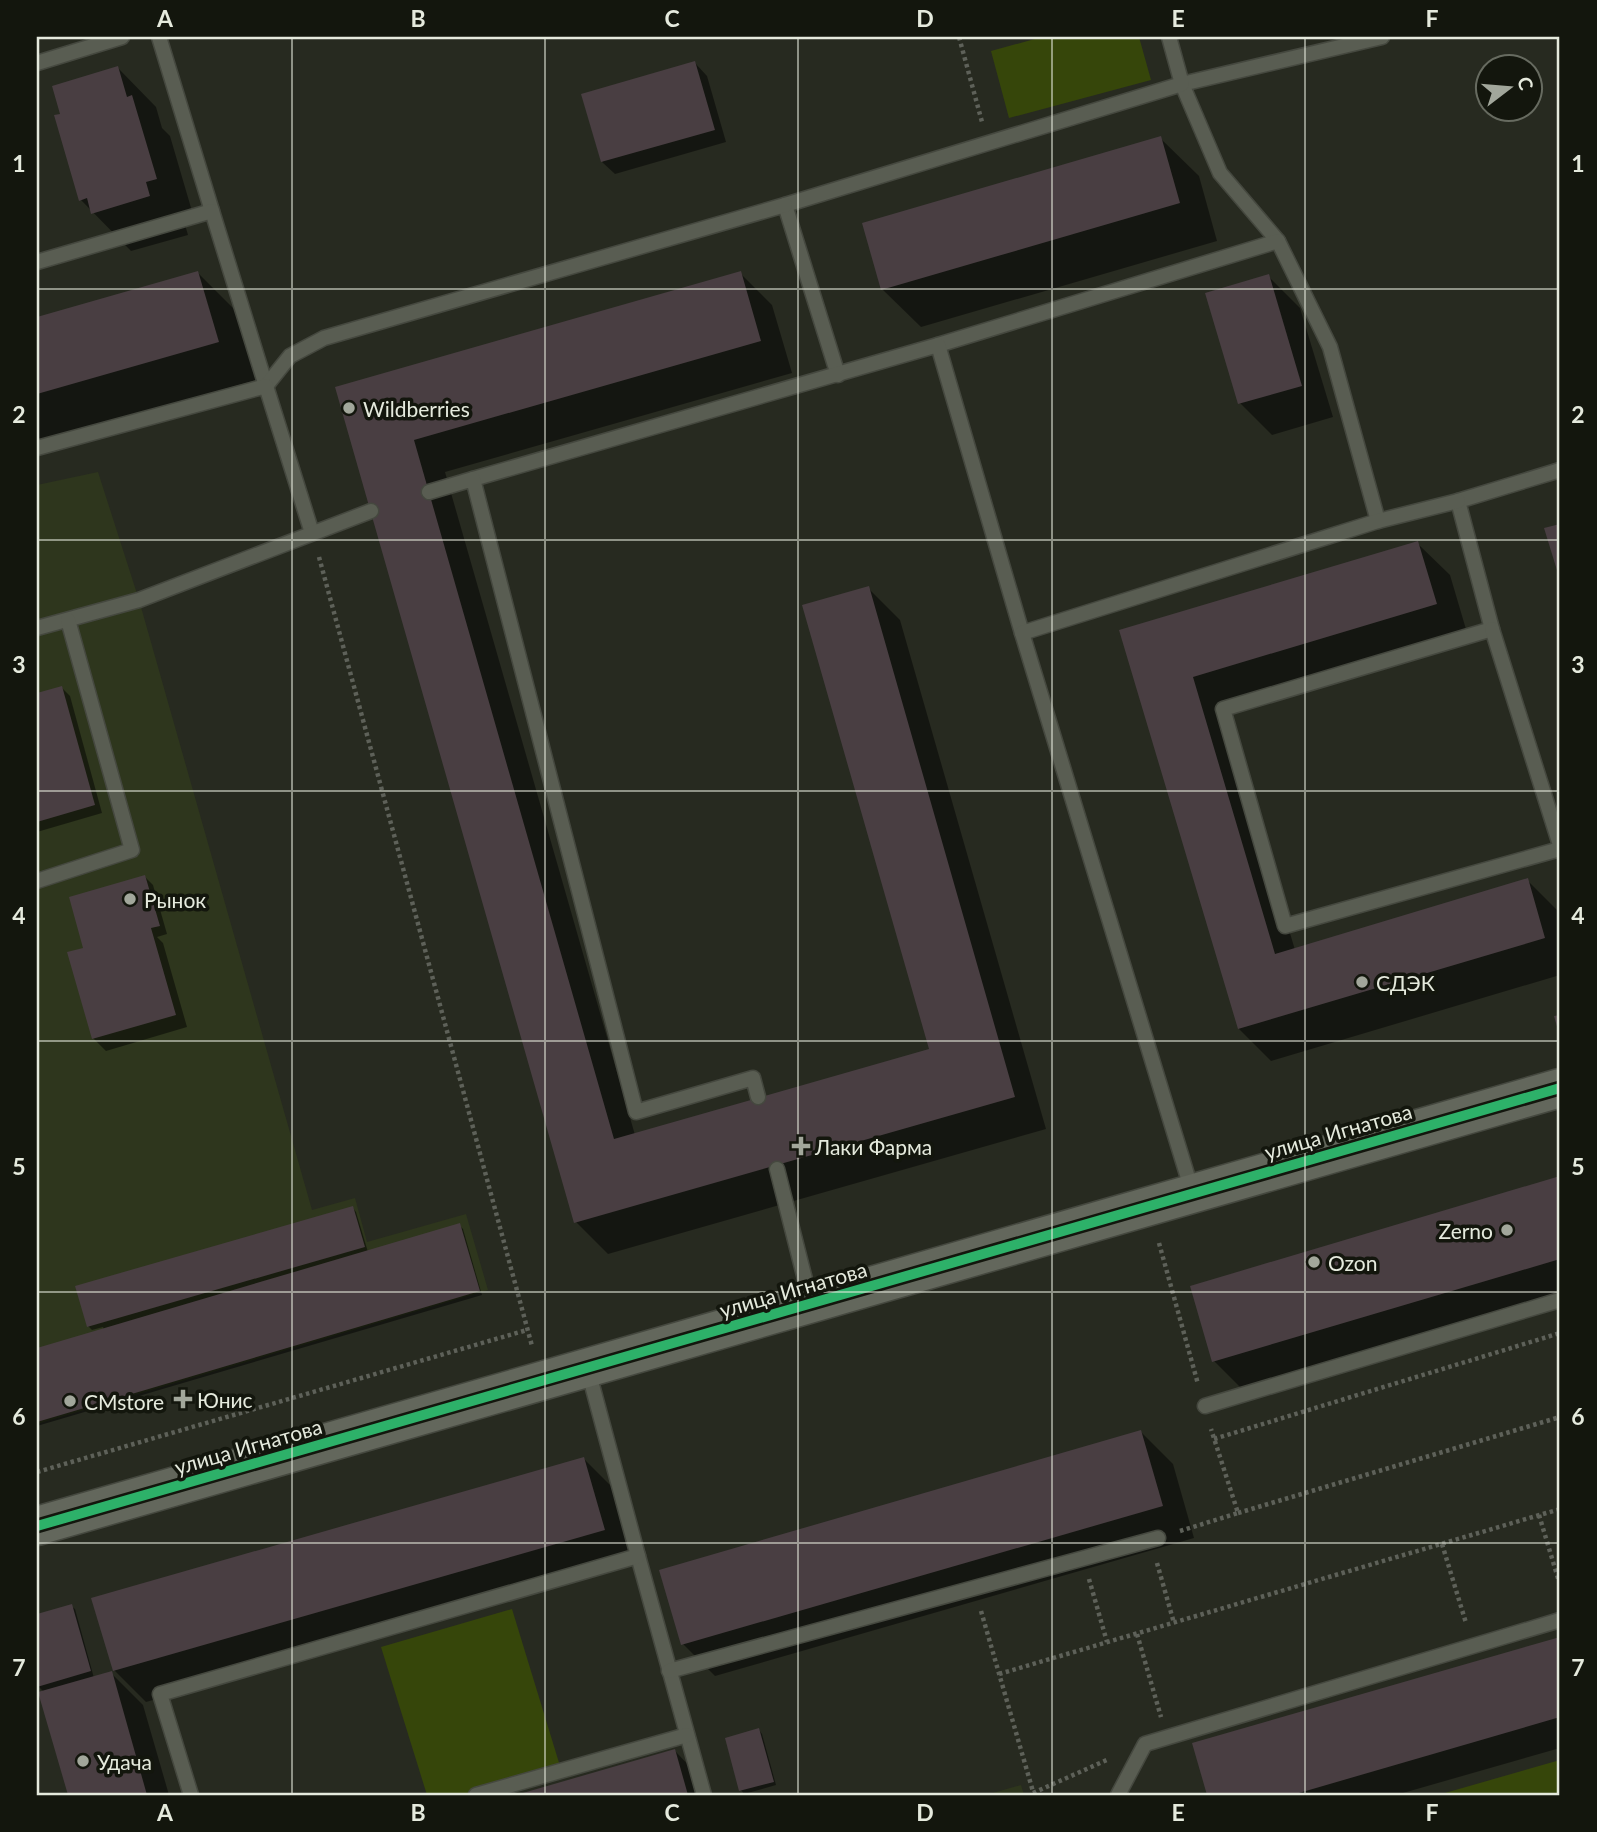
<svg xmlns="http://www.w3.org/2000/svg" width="1597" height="1832" font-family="Lato,sans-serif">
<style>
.built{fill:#2e361d}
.green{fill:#36460a}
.shadow{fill:#0007}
.building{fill:#493e42}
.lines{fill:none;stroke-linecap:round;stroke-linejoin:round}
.lane-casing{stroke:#45483f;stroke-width:17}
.secondary-casing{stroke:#45483f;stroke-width:41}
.path{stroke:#5e6159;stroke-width:4.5;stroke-dasharray:3.5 3.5;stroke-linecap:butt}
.lane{stroke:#595d52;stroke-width:14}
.secondary{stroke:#63675c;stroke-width:38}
.cycleway-casing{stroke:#13160d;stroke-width:15}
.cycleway{stroke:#2db169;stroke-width:10}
.grid{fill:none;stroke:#e5eadd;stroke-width:2;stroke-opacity:0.55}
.poi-dot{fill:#a2a79b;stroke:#13160d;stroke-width:2.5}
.labels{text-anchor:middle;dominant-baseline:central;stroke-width:7;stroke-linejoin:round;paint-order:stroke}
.poi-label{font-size:21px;fill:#e5eadd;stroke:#13160d;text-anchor:start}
.street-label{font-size:21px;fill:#e5eadd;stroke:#13160d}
.neatline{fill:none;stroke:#e5eadd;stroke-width:2.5}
.grid-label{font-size:23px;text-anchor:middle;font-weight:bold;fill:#e5eadd}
</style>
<rect width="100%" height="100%" fill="#272a20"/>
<g class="built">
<path d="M98,472l41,128 173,610 43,-12 12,44 99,-28 22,76 -451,134v-939z"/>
<path d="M1021,1785l3,10h-38z"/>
</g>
<g class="green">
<path d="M1042,37h97l12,43 -142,38 -18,-67z"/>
<path d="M512,1609l48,157 -98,29h-35l-46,-148z"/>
<path d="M1560,1760v35h-122z"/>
</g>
<g class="shadow">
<path d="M695,63l12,13 19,66 -111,32 -13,-12z"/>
<path d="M118,68l38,39 6,21 8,8 24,82 -10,3 4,14 -57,16 -50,-51 -19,-85z"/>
<path d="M1160,138l39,38 18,65 -296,86 -39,-38z"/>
<path d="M198,273l38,38 20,69 -219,63v-124z"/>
<path d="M740,273l32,32 20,68 -347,99 190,663 296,-85 -63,-462 32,32 146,509 -438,125 -32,-32 -239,-834z"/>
<path d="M1268,276l32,32 33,109 -61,18 -32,-32z"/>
<path d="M1417,543l33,32 18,61 -244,73 71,241 232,-70 32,32 1,63 -289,86 -32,-32 -118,-397z"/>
<path d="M62,688l8,8 32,117 -65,19v-137z"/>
<path d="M145,877l8,8 14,49 -10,3 6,6 24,84 -81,24 -13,-13 -8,-89z"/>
<path d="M1560,1178v122l-314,93 -32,-32 -22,-74z"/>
<path d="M353,1208l3,4 12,40 91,-27 4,4 19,66 -445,131v-76l67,-20 -1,-3 -11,3 -4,-4z"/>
<path d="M1141,1432l32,32 21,74 -479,138 -32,-32z"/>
<path d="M584,1459l32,32 20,71 -490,140 -32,-32z"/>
<path d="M71,1606l4,3 19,69 17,-5 32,32 26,90h-100l-29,-102 4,-1 -6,-6 -1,-5v-65z"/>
<path d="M1560,1639v109l-164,47h-187l-15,-50z"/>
<path d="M759,1730l3,4 14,51 -32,9 -3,-4z"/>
<path d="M675,1751l23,24 6,20h-184z"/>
</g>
<g class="building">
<path d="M695,61l20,69 -114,32 -20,-68z"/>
<path d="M118,66l9,31 5,-2 25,84 -11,3 4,14 -59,18 -4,-16 -8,3 -25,-86 6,-1 -8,-28z"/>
<path d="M1161,136l19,67 -299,87 -19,-67z"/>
<path d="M198,271l21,71 -182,52v-77z"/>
<path d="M741,271l20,70 -347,99 200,699 315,-90 -127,-444 67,-19 146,511 -441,126 -239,-836z"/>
<path d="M1269,274l33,112 -64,18 -33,-111z"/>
<path d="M1560,524v56l-16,-52z"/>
<path d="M1418,541l19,63 -244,73 82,277 253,-76 17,60 -307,91 -119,-399z"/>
<path d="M62,686l33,119 -58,17v-129z"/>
<path d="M145,875l15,51 -9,2 25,87 -84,24 -25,-87 16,-4 -14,-51z"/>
<path d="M1560,1015v22l-6,-21z"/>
<path d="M1560,1176v83l-348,103 -22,-76z"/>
<path d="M353,1206l12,41 -278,80 -12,-41z"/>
<path d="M460,1223l20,68 -443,131v-74z"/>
<path d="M1141,1430l22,76 -482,139 -22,-75z"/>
<path d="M584,1457l21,73 -492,141 -22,-73z"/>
<path d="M72,1604l19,67 -54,16v-73z"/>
<path d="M1560,1637v80l-268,78h-85l-15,-52z"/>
<path d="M112,1671l35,124h-79l-30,-103z"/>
<path d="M759,1728l15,54 -35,9 -14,-53z"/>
<path d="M675,1749l13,46h-172z"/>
</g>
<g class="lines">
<defs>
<g id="lane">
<path d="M159,37l53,174"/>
<path d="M37,63l85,-26"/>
<path d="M1278,241l-58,-68 -38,-89 200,-47"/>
<path d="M37,262l175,-51 54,175"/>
<path d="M938,345l340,-104 52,106 48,174"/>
<path d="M838,375l-53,-170 397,-121 -13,-47"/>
<path d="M266,386l24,-30 34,-18 461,-133"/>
<path d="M37,448l229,-62 46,147"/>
<path d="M1560,470l-102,31 34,128 -269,80 62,217 275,-77"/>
<path d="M473,479l465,-134 84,288"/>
<path d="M429,492l44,-13 163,633 117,-34 5,19"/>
<path d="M37,628l102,-28 232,-89"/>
<path d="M1492,629l68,216"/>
<path d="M37,881l95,-31 -64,-230"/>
<path d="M777,1169l34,134"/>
<path d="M1192,1191l-170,-558 356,-112 80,-20"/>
<path d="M1205,1406l355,-106"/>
<path d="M638,1556l66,239"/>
<path d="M669,1671l489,-133"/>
<path d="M191,1795l-31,-101 478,-138 -50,-186"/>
<path d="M476,1795l211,-60"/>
<path d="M1118,1795l27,-51 415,-124"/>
</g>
<path id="secondary" d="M37,1526c508,-145 1015,-293 1523,-438"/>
</defs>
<use href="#lane" class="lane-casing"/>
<use href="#secondary" class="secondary-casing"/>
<g class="path">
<path d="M959,37l23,85"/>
<path d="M319,557l213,789"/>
<path d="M1159,1243l39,141"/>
<path d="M1214,1439l346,-106"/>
<path d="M37,1472l490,-142"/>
<path d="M1238,1513l322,-96"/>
<path d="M1539,1515l21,70"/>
<path d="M1180,1531l58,-18 -27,-84"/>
<path d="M1442,1544l24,79"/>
<path d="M1157,1563l17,60"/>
<path d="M1089,1579l18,63"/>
<path d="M981,1611l53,184"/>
<path d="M1137,1634l24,83"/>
<path d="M999,1674l561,-165"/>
<path d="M1033,1793l76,-34"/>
</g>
<use href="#lane" class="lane"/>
<use href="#secondary" class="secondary"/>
<defs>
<path id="cycleway" d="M37,1526c508,-145 1015,-293 1523,-438"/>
</defs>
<use href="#cycleway" class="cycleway-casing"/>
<use href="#cycleway" class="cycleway"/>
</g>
<path class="grid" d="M292,37v1758M545,37v1758M798,37v1758M1052,37v1758M1305,37v1758M37,289h1523M37,540h1523M37,791h1523M37,1041h1523M37,1292h1523M37,1543h1523"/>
<g class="poi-dot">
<circle cx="349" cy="408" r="7"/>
<circle cx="130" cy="899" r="7"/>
<circle cx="1362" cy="982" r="7"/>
<path d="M797.5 1135.5h7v7h7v7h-7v7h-7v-7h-7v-7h7z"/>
<circle cx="1507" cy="1230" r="7"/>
<circle cx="1314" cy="1262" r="7"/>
<path d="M179.5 1388.5h7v7h7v7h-7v7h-7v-7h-7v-7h7z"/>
<circle cx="70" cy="1401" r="7"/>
<circle cx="83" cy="1761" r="7"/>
</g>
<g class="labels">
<g class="poi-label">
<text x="363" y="408">Wildberries</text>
<text x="144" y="899">Рынок</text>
<text x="1376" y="982">СДЭК</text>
<text x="815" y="1146">Лаки Фарма</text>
<text x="1493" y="1230" text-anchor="end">Zerno</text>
<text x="1328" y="1262">Ozon</text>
<text x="197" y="1399">Юнис</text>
<text x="84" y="1401">CMstore</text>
<text x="97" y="1761">Удача</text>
</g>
<g class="street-label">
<text transform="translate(1338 1131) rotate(-16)">улица Игнатова</text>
<text transform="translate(793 1289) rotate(-16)">улица Игнатова</text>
<text transform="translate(248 1446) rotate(-16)">улица Игнатова</text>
</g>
</g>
<rect width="1597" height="1832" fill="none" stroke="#13160d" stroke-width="77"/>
<g transform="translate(1509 88) rotate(74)"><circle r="33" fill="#13160d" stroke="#676b60" stroke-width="2"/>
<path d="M0-5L12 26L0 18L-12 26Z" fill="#a2a79b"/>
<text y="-10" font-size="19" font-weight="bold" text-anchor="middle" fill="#e5eadd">С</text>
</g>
<rect x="38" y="38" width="1520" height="1756" class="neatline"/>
<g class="grid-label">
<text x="165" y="27">A</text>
<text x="418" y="27">B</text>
<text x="672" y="27">C</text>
<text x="925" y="27">D</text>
<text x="1178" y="27">E</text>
<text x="1432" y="27">F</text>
<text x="19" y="172">1</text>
<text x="1578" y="172">1</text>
<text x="19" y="423">2</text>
<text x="1578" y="423">2</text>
<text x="19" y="673">3</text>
<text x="1578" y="673">3</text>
<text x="19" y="924">4</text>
<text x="1578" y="924">4</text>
<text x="19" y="1175">5</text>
<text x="1578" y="1175">5</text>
<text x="19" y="1425">6</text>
<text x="1578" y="1425">6</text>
<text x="19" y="1676">7</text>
<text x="1578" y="1676">7</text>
<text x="165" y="1821">A</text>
<text x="418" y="1821">B</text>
<text x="672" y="1821">C</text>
<text x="925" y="1821">D</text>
<text x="1178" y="1821">E</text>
<text x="1432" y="1821">F</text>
</g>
</svg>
